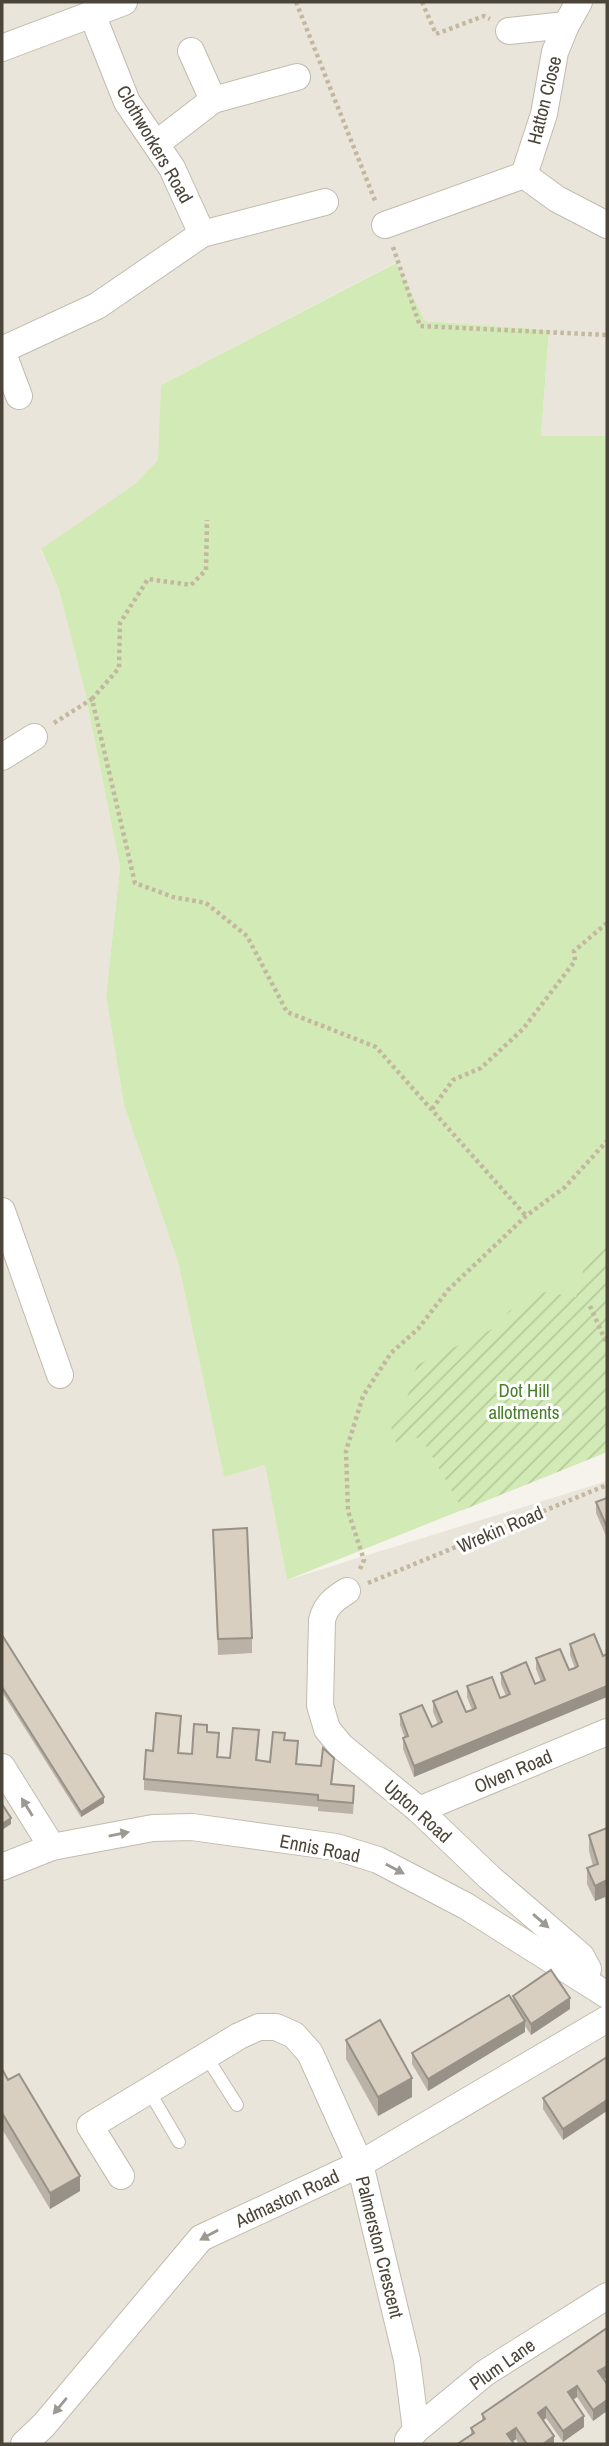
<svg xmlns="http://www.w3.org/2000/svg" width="609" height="2446" font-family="'Archivo Narrow',sans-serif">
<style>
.residential{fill:#eae5da}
.grass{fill:#d2eab5}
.garden{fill:url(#garden-furrows)}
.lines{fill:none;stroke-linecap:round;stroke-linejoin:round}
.lane-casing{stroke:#c2bbae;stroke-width:14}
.street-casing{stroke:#c2bbae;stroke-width:28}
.path{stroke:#c4b79f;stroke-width:4.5;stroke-dasharray:3.5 3.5;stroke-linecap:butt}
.lane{stroke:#fff;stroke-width:12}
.street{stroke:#fff;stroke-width:26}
.wall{fill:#bab2a6}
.shaded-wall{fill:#979187}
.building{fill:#d8cfc1;stroke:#979187;stroke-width:2}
.oneway{fill:#9c9892}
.labels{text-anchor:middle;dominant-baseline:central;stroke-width:6;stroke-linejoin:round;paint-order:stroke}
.street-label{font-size:19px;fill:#4b4439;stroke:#fff}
.park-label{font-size:19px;fill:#4a7f2a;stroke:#fff}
</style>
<defs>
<pattern id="garden-furrows" width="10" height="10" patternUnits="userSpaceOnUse" patternTransform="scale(1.75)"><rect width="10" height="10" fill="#d2eab5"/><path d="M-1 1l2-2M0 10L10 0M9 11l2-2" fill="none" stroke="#b6ca9c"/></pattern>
</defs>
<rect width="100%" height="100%" fill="#f6f3ec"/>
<path class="residential" d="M2,2h605v434h-66l8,-106 -124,-9 -30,-58 -234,122 -2,75 -24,24 -94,66 18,40 26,102 35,175 -14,129 18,109 54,157 46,215 41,-12 22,115 320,-99v963h-605z"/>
<path class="grass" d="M396,263l29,58 124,9 -8,106h66v1016l-320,128 -22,-115 -41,12 -46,-215 -54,-157 -18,-109 14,-129 -35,-175 -26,-102 -18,-41 94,-65 23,-24 3,-75z"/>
<path class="garden" d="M607,1244v208l-144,58 -42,-73 -25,6 -6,-20 14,-15 13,-43 84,-40 8,-14 34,-19 33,5 9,-33z"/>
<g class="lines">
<defs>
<g id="lane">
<path d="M206,2056l31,49"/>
<path d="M149,2091l30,51"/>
</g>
<g id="street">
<path d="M579,2l-13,23 -11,27 -11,62 -20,61 33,24 50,26"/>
<path d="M509,31l57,-6"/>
<path d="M2,48l122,-46"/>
<path d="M191,51l22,49"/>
<path d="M156,144l57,-44 84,-23"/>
<path d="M385,225l139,-50"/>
<path d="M202,234l123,-32"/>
<path d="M2,350l95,-44 105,-72 -30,-66 -45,-66 -35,-88"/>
<path d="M2,351l17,45"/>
<path d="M2,757l32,-20"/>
<path d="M2,1211l58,164"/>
<path d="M347,1591c-13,8 -21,14 -25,29l-2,85 7,24 14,17 78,64 70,67 92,79 7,13 -3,11"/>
<path d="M2,1767l50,80"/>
<path d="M419,1810l188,-78"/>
<path d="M2,1867l50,-20 101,-19 39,-1 144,20 42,13 88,46 141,89"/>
<path d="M121,2176l-31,-50 149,-90 20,-9h17l18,8 16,18 50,111 47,196 9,70"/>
<path d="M408,2440l8,-10 69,-57 122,-77"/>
<path d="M24,2444l20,-19 157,-187 159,-74 247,-145"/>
</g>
</defs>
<use href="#lane" class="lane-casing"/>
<use href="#street" class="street-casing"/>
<g class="path">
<path d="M296,2l80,201"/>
<path d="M422,2l14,32 48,-18 6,3"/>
<path d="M393,247l27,79 187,9"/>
<path d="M92,699l27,-31 1,-45 28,-44 43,6 15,-15 1,-50"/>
<path d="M54,723l38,-24 43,184 38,14 33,6 41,33 40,76 89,35 150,169"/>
<path d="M432,1109l21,-29 28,-12 42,-39 52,-68 -1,-10 33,-28"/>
<path d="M590,1306l17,38"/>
<path d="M360,1569l4,-9 -16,-49 -2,-60 17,-55 28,-43 27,-24 30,-39 78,-74 39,-29 42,-46"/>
<path d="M368,1583l239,-98"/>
</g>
<use href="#lane" class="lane"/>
<use href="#street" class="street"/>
</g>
<g class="wall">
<path d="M607,1498l-1,38 -10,-23v-11z"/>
<path d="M213,1530l39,108v15l-34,2z"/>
<path d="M2,1635l102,168 -23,14 -79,-125z"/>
<path d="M570,1644l33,12 -189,121 -11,-28v-11h2l-5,-13v-11l32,13 6,-3 -5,-12v-11l33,11 6,-2 -5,-13v-11l33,12 6,-2 -5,-12v-11l34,11 6,-2 -5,-13v-11l33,12 6,-2 -5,-13z"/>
<path d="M181,1727l-2,26 13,1 15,-22 12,13 -1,12 12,1 29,-17 -2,20 13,1 15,-22 13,12 -1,12 37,5 -2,15 22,13 -1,17 -35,-3v-4l-174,-17v-11l9,-28z"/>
<path d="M607,1828v75l-2,-6 -10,4 -8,-17v-16l6,-2 -4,-15v-16z"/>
<path d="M513,1996l57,13 -39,26 -6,-9v6l-97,59 -16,-27v-11l101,-53z"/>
<path d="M346,2040l66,57 -34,19 -32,-57z"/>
<path d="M607,2057l-44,83 -20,-31v-11z"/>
<path d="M2,2069l78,122 -30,18 -48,-80z"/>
<path d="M607,2328v49l-3,2 3,5v27l-14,10 -16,-24 -4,3 11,27 -21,15 -17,-24 -3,3 11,23h-35l-3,-5 -4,3 -41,-6v-8l11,-8v-6z"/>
</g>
<g class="shaded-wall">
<path d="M607,1524v11l-1,1v-11z"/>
<path d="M607,1686v11l-193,80v-11z"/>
<path d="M104,1797v6l-23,14v-5z"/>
<path d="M11,1818v6l-9,6v-6z"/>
<path d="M605,1881v16l-10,4v-15z"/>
<path d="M570,1998v11l-39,26v-11z"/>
<path d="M525,2021v11l-97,59v-12z"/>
<path d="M412,2078v19l-34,19v-19z"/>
<path d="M607,2100v11l-44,29v-11z"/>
<path d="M80,2176v15l-30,18v-16z"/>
<path d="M607,2365v12l-9,6v-12z"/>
<path d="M577,2386v11l-9,6v-11z"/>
<path d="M607,2400v11l-14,10v-11z"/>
<path d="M546,2407v11l-8,6v-11z"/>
<path d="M584,2416v11l-21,15v-11z"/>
<path d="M516,2428v11l-7,5 -2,-10z"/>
<path d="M554,2436v8h-11z"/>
</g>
<g class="building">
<path d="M607,1498v26l-1,1 -10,-23z"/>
<path d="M247,1528l5,110 -34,1 -5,-109z"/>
<path d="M594,1634l9,22 4,-2v32l-193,80 -11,-28 5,-2 -8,-22 22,-9 10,22 10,-5 -9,-21 24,-10 9,21 6,-2 4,-2 -9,-22 25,-9 8,21 6,-2 4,-2 -9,-21 25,-11 9,22 10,-4 -9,-22 24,-9 9,21 6,-2 3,-2 -8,-22z"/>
<path d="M2,1635l102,162 -23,15 -79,-125z"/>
<path d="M156,1713l25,3 -3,37 14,1 2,-30 13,1v7l12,1 -2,24 13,1 3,-30 26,2 -3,30 14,2 3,-30 12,1 -1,7 14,1 -2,23 25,2 2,-18 11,10 -3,26 23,2 -1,17 -35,-3v-5l-174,-16 2,-29 7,1z"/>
<path d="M2,1804l9,14 -9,6z"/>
<path d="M607,1828v59l-2,-6 -10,5 -8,-18 11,-4 -9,-29z"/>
<path d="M551,1970l19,28 -39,26 -18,-28z"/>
<path d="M509,1995l16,26 -97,58 -16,-26z"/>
<path d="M380,2020l32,58 -34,19 -32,-57z"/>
<path d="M607,2057v43l-44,29 -20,-31z"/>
<path d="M2,2069l6,11 11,-6 61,102 -30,17 -48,-80z"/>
<path d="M607,2328v38l-9,5 9,13v16l-14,10 -16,-24 -9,6 16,24 -21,15 -17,-24 -8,6 16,23 -11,8h-16l-11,-16 -9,6 7,10h-54l-1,-1 15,-10 -3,-5 14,-9 -3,-5z"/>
</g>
<defs><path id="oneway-solid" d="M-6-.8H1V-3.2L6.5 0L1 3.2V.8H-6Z" transform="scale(1.75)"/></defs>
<g class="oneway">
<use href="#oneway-solid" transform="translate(27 1807) rotate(-122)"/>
<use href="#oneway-solid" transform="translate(119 1834) rotate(-11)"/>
<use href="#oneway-solid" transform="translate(395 1869) rotate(28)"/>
<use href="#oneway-solid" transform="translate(541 1921) rotate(41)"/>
<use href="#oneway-solid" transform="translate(209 2235) rotate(151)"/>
<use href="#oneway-solid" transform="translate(60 2406) rotate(130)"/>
</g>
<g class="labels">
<g class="street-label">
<text transform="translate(544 100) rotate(-76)">Hatton Close</text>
<text transform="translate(155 144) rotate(60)">Clothworkers Road</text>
<text transform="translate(500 1529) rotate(-23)">Wrekin Road</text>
<text transform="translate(513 1771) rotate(-23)">Olven Road</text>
<text transform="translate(418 1811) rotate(42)">Upton Road</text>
<text transform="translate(320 1848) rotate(11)">Ennis Road</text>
<text transform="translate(287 2198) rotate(-25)">Admaston Road</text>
<text transform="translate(380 2247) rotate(76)">Palmerston Crescent</text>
<text transform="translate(502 2364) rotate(-35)">Plum Lane</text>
</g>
<g class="park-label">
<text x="524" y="1390">Dot Hill<tspan x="524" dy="22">allotments</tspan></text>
</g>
</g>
<rect width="609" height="2446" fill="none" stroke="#4b4439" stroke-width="7"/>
</svg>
